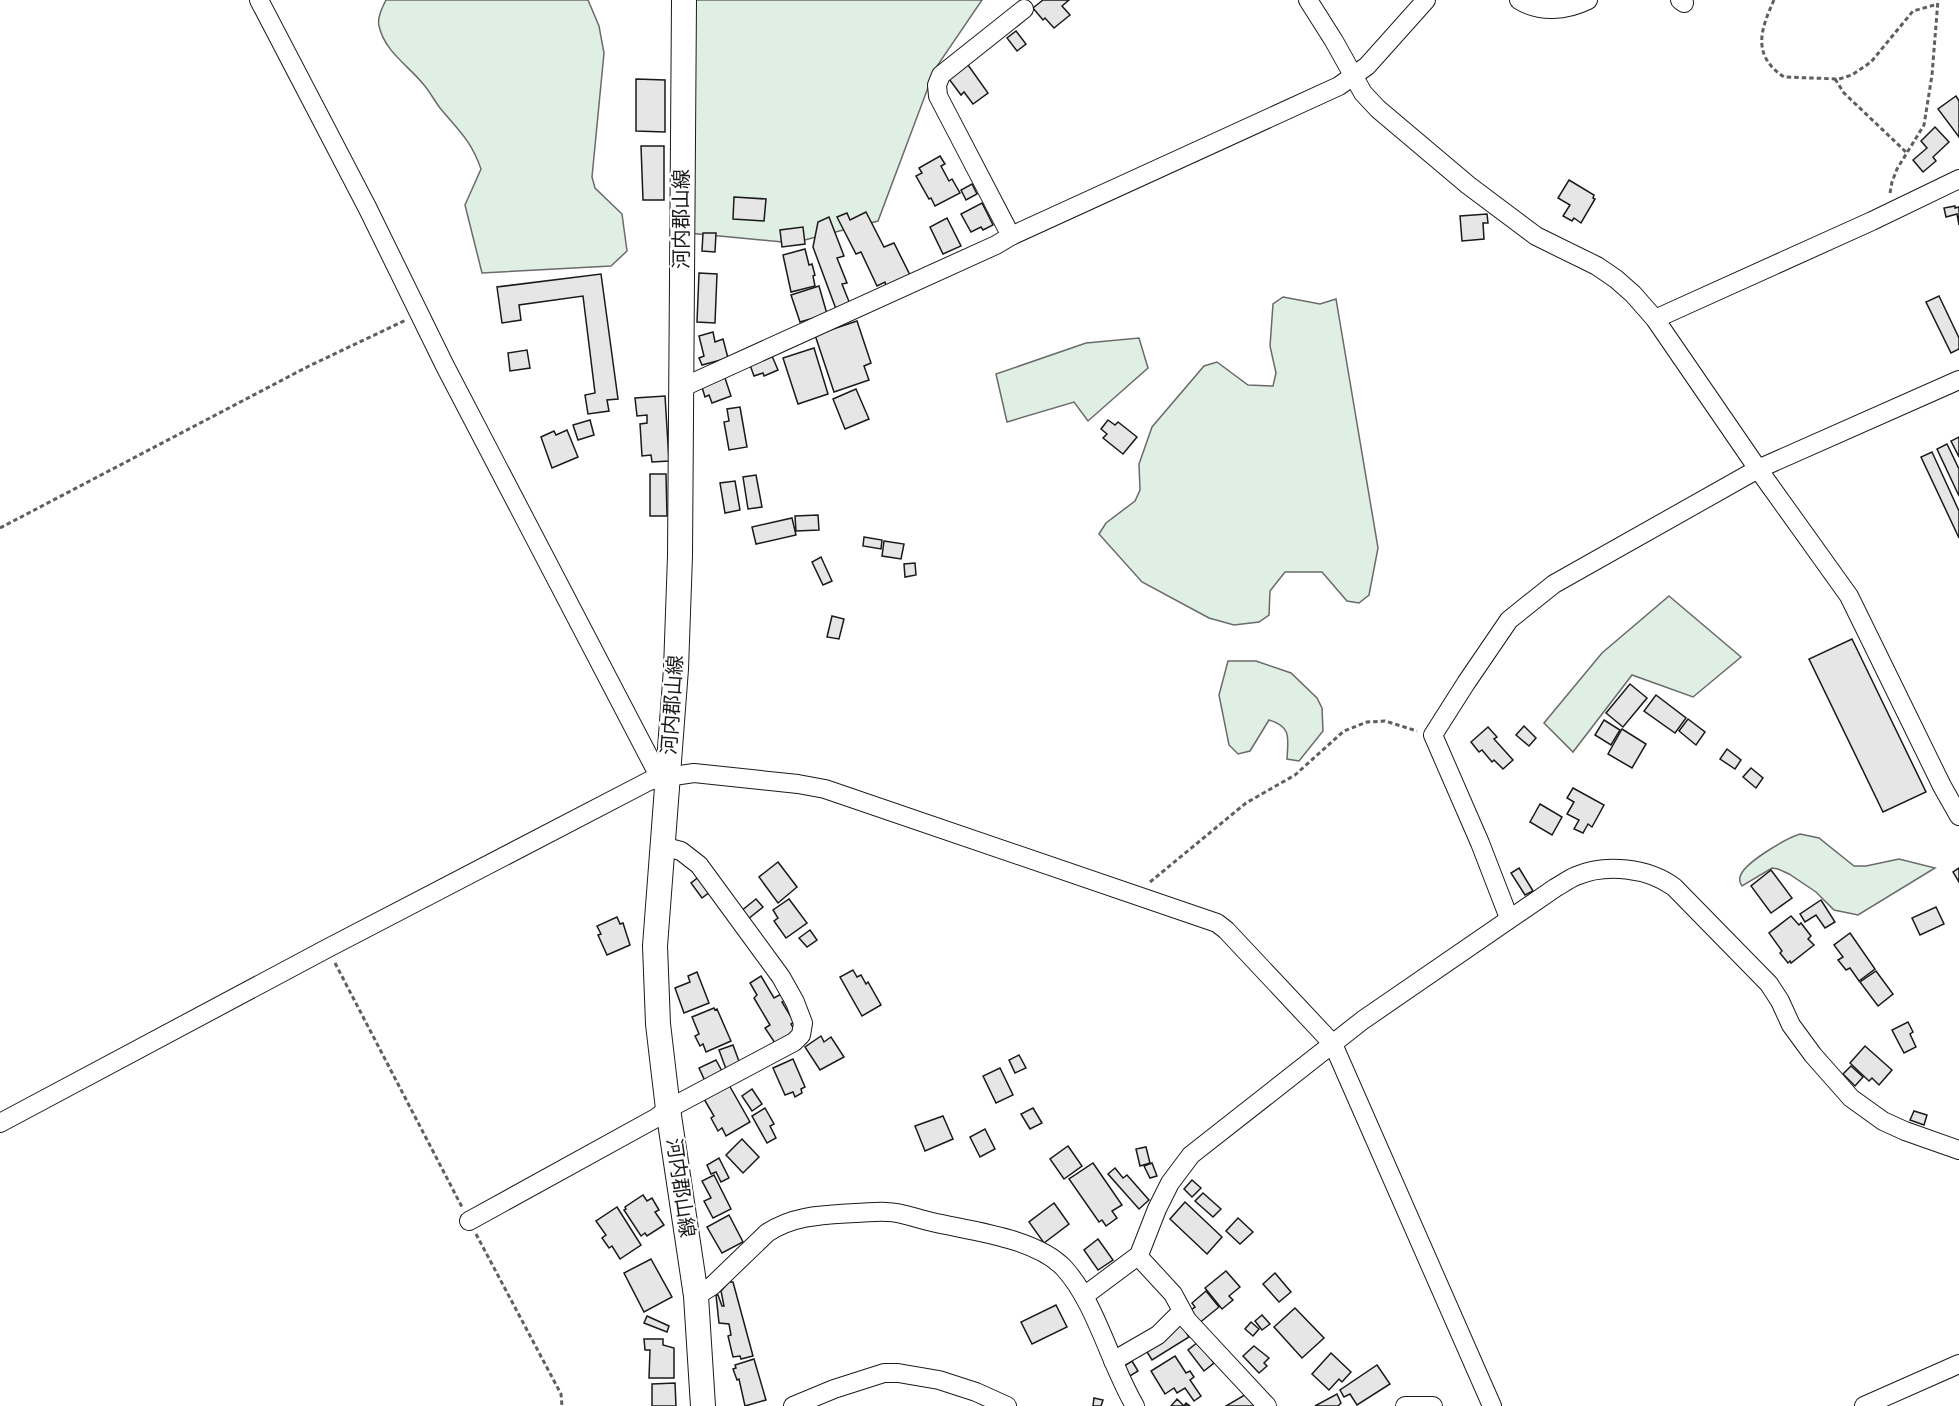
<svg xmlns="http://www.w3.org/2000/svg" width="1959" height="1406" font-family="'Sofia Sans Condensed','Noto Sans JP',sans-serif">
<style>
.green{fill:#e0efe3;stroke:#6a6a6a;stroke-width:1.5}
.building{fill:#e6e6e6;stroke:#1a1a1a;stroke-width:1.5}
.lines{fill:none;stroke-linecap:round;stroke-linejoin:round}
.minor-casing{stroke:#1a1a1a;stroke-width:20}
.major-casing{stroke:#1a1a1a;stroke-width:26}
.path{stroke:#5f5f5f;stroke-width:3;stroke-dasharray:4.5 3;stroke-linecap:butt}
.minor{stroke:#fff;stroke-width:18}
.major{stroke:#fff;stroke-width:24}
.labels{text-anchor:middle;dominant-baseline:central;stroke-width:4.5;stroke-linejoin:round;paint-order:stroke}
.street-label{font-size:20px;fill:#1a1a1a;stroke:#fff}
</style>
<rect width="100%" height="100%" fill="#fff"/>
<g class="green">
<path d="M386,0h202l11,26 5,27 -12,124 3,11 27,26 5,37 -16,15 -129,7 -17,-68 16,-36c-10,-29 -23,-39 -41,-61 -6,-8 -10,-16 -16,-23 -16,-20 -39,-33 -45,-59 -2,-8 3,-18 7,-26z"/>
<path d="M695,0h287l-47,69 -57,152 -85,22 -115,-11z"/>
<path d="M1283,297l37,7 16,-5 42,249 -9,47 -10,8 -12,-2 -25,-29h-37l-15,19 -1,24 -10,7 -25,3 -25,-7 -67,-36 -43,-48 7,-11 29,-22 5,-11 -1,-26 13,-37 52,-61 13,-4 31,23 25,1 3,-13 -6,-27 3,-42z"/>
<path d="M1139,338l9,30 -60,53 -14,-19 -67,20 -11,-48 90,-31z"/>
<path d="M1669,596l72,61 -48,40 -61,-22 -59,77 -29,-29 58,-70z"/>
<path d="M1228,661h28l35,12 26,25 5,10 1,23 -24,30 -12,-2c1,-21 5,-32 -18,-39l-19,31 -12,3 -9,-9 -10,-50z"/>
<path d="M1800,834l19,4 35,28h12l33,-7 36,9 -77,47 -24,-5 -18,-18 -27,-18 -11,-5 -6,-1 -30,18c-2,-4 -3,-4 -2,-9 3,-14 47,-39 60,-43z"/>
</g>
<g class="building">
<path d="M1043,0h26l-7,6 8,9 -16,13 -9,-10 -2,2 -10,-12z"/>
<path d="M1016,31l10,13 -9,7 -10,-13z"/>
<path d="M968,65l20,28 -15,11 -9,-12 -3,3 -12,-16z"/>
<path d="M636,79l29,1v52l-29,-1z"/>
<path d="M1956,96l3,5v36l-21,-28z"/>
<path d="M1935,127l14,15 -16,15 3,4 -13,11 -10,-12 14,-12 -6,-7z"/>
<path d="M641,146h23v54h-21z"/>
<path d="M940,156l5,8 -4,2 8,15 3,-2 8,14 -25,13 -4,-8 -2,1 -13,-23 6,-3 -3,-5z"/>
<path d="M1569,180l25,15 -1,3 2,1 -14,24 -7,-5 -2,3 -9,-5 7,-11 -12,-7z"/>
<path d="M972,184l5,10 -11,6 -5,-10z"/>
<path d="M734,197l32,2 -2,22 -31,-2z"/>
<path d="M982,203l11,22 -10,5 -2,-3 -10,5 -10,-18z"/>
<path d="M1955,206v2l4,-1v18l-2,-11 -11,3 -2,-9z"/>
<path d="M866,212l18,35 10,-4 16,32 -24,12 -1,-5 -8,4 -16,-34 -5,2 -19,-37 10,-4 3,7z"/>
<path d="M1487,214l1,9h-5l1,16 -22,2 -2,-25z"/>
<path d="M829,217l15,39 -7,2 10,25 -5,1 8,20 -14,5 -23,-62 5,-25z"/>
<path d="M947,218l14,28 -18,8 -13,-27z"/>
<path d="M803,227l2,17 -23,3 -2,-17z"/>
<path d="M703,233h13l-1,19 -13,-1z"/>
<path d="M805,249l4,16 3,-1 3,11 -2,1 2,10 -24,6 -8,-37z"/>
<path d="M699,273l18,1 -2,49 -18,-1z"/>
<path d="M601,274l17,125 -11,1 2,11 -21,3 -3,-19 10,-2 -12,-97 -64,9 2,15 -19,3 -5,-36z"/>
<path d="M819,286l8,28 -27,8 -9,-27z"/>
<path d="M1939,296l20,42v11l-8,4 -25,-51z"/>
<path d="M857,321l14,42 -7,3 5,14 -35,12 -19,-57z"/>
<path d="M713,332l2,10 8,-3 5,19 -26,7 -3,-7 5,-2 -5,-20z"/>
<path d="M814,348l14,46 -30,10 -15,-46z"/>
<path d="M527,350l3,18 -20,3 -2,-18z"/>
<path d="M772,356l6,14 -14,6 -1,-3 -9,3 -4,-11z"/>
<path d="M724,375l7,21 -19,7 -3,-8 -4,2 -4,-13z"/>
<path d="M856,389l13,30 -24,10 -12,-30z"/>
<path d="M665,396l4,65 -17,1 -1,-7 -9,1 -2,-32 7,-1v-8l-10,1 -2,-18z"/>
<path d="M740,407l7,40 -18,3 -5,-28 5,-1 -2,-12z"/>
<path d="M590,420l4,15 -16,5 -5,-15z"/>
<path d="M1108,420l7,5 3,-3 19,15 -14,17 -20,-16 4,-4 -6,-5z"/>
<path d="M567,430l11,27 -26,11 -11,-31 13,-6 2,4z"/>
<path d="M1959,437v20l-8,-16z"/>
<path d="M1947,444l12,25v27l-22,-47z"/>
<path d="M1932,452l27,59v27l-38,-81z"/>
<path d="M650,474h16l1,42h-17z"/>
<path d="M756,475l6,32 -14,2 -5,-32z"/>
<path d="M735,481l5,29 -15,3 -5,-30z"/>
<path d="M818,515l1,15 -23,1 -1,-15z"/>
<path d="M792,518l4,17 -40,9 -4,-17z"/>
<path d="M864,537l18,3 -1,9 -18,-3z"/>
<path d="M884,541l20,3 -3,15 -19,-3z"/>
<path d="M821,557l11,24 -9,4 -11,-23z"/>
<path d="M915,563l1,12 -11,2 -1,-13z"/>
<path d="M832,616l12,3 -5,20 -12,-2z"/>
<path d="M1852,639l74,153 -43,20 -74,-153z"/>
<path d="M1630,684l17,14 -24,29 -17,-14z"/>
<path d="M1656,695l30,23 -11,15 -31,-22z"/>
<path d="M1688,719l17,13 -9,13 -17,-14z"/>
<path d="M1604,720l16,10 -9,15 -16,-10z"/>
<path d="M1524,726l12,12 -7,8 -13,-11z"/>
<path d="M1488,727l9,10 -3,2 19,21 -10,9 -9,-9 -2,2 -10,-12 -3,2 -8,-10z"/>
<path d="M1622,729l24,15 -14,24 -24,-14z"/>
<path d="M1727,749l14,11 -6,9 -15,-10z"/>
<path d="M1751,768l12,10 -7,10 -13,-11z"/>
<path d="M1573,788l31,17 -12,22 -4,-3 -5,9 -9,-4 5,-9 -12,-6 7,-12 -7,-4z"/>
<path d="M1540,804l22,13 -10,18 -22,-13z"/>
<path d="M778,862l19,25 -19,16 -19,-26z"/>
<path d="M1519,868l14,23 -8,4 -14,-22z"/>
<path d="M1959,868v14l-6,-10z"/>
<path d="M1771,870l21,28 -21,15 -20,-27z"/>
<path d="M700,876l11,15 -9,7 -11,-15z"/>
<path d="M756,899l7,8 -15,12 -7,-8z"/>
<path d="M789,899l18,24 -21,15 -12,-17 4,-3 -5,-8z"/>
<path d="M1821,900l14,22 -10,6 -9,-13 -11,7 -5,-8z"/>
<path d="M1936,907l8,17 -24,11 -8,-17z"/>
<path d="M1791,916l8,9 2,-2 10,13 -3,3 6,6 -23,18 -1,-2 -2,2 -8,-10 2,-2 -13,-18z"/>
<path d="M617,917l3,7 3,-1 7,22 -23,10 -9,-20 3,-1 -4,-8z"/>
<path d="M810,930l7,10 -10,7 -8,-9z"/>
<path d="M1850,933l25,36 -16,12 -9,-13 -4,2 -8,-10 5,-3 -9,-12z"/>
<path d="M853,970l4,7 4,-2 5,9 2,-2 13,23 -19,11 -22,-39z"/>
<path d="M1876,971l17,23 -15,12 -18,-24z"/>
<path d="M697,972l12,31 -25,10 -9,-25 15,-6 -2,-6z"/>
<path d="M761,976l13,22 9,-5 4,7 -5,2 12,20 -3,2 4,7 -20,12 -10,-15 5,-3 -16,-27 3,-3 -7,-12z"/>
<path d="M714,1008l1,2 2,-1 14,32 -25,11 -3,-8 -3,2 -5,-10 4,-2 -7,-17z"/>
<path d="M1908,1022l5,10 -3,2 6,13 -12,6 -12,-23z"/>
<path d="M821,1036l3,6 7,-5 13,20 -24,13 -15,-23z"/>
<path d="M733,1045l7,19 -14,5 -7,-19z"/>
<path d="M1865,1046l27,24 -13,15 -7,-7 -3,3 -19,-18z"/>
<path d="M1019,1055l7,13 -11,5 -6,-13z"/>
<path d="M793,1059l12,28 -4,2 1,4 -7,4 -2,-5 -8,3 -12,-27z"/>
<path d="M716,1060l7,13 -18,8 -6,-13z"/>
<path d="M1851,1066l12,11 -8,9 -12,-12z"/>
<path d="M1000,1068l13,27 -17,8 -13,-27z"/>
<path d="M729,1085l21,37 -24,14 -4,-8 -4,3 -7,-13 3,-2 -10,-17z"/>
<path d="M752,1089l10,15 -10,7 -10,-15z"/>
<path d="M765,1108l9,16 -4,2 6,12 -9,5 -15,-27z"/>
<path d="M1033,1108l9,15 -12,6 -9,-15z"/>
<path d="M1914,1111l13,4 -3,10 -14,-5z"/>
<path d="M943,1116l10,23 -28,12 -10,-25z"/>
<path d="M985,1129l10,20 -15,8 -10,-20z"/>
<path d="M742,1139l17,18 -16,16 -17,-18z"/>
<path d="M1068,1146l14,20 -18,13 -14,-20z"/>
<path d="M1146,1147l4,16 -10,3 -4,-17z"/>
<path d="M719,1158l10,20 -8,4 -5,-10 -5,2 -4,-9z"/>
<path d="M1093,1163l29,42 -10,6 5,7 -11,8 -4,-6 -3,2 -30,-43z"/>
<path d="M1152,1163l5,13 -7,2 -6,-12z"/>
<path d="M1115,1168l8,10 4,-3 22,25 -10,9 -31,-35z"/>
<path d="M714,1175l17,34 -18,9 -9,-17 7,-3 -9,-17z"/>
<path d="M1192,1180l9,8 -9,9 -8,-8z"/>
<path d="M1203,1193l18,16 -8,8 -18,-16z"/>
<path d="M643,1195l4,6 5,-3 7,12 -4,2 9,13 -17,11 -2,-3 -4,3 -17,-26 2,-1 -1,-2z"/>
<path d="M1185,1202l37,35 -15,17 -37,-35z"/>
<path d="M1054,1203l15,21 -25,19 -15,-21z"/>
<path d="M617,1207l24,38 -21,14 -8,-13 -3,2 -7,-10 4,-3 -10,-14z"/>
<path d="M729,1215l14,27 -21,11 -15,-26z"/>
<path d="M1238,1218l15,14 -13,12 -14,-13z"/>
<path d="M1098,1239l15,21 -15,10 -14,-20z"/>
<path d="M651,1259l21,38 -28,15 -20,-39z"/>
<path d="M1226,1271l14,16 -11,9 4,4 -11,9 -17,-21z"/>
<path d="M1275,1273l16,19 -12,10 -16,-18z"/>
<path d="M729,1282h4l20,74 -12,3 -1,-3 -7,1 -5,-21 3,-1 -2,-11 -10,-1 -3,-28h2l4,11h2l-3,-15z"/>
<path d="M1206,1291l13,16 -21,17 -10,-12 7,-5 -3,-4z"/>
<path d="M1056,1305l11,22 -35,17 -11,-22z"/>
<path d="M1295,1308l29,30 -22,20 -28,-31z"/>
<path d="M1262,1315l8,9 -8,6 -7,-9z"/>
<path d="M647,1316l22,10 -2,6 -23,-9z"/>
<path d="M1251,1322l8,7 -6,7 -8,-7z"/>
<path d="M1181,1324l8,13 -37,23 -8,-13z"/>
<path d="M644,1339h19v6l11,3v30h-25l1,-28h-5z"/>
<path d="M1198,1342l16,21 -10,8 -16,-21z"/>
<path d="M1254,1346l15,12 -5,5 3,3 -8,7 -16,-17z"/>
<path d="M1331,1353l20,19 -9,10 -3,-3 -10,11 -17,-16z"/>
<path d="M1175,1356l11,17 4,-2 4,6 -4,3 11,16 -7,5 -9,-13 -8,5 -3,-5 -9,6 -14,-23z"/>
<path d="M754,1359l12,41 -21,6 -6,-27 -2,1 -4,-11 3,-1 -1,-3z"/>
<path d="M1132,1361l6,10 -8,5 -6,-10z"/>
<path d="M1377,1365l13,19 -33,21 -7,-11 -6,3 -4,-7z"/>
<path d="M675,1383l1,23h-24v-22z"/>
<path d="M1248,1393l8,13h-30z"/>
<path d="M1337,1394l4,9 -3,3h-23z"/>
<path d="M1094,1398l9,2 -2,6h-8z"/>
<path d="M1177,1399l7,7 2,-3 4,3h-19z"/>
</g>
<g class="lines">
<defs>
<g id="minor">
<path d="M259,0l108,207 78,159 215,412"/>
<path d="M1308,0l26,41 29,52 15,16 90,76 68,51 61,30 19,13 17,15 22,25 103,150 91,127 93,190 17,30"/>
<path d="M1519,0c21,13 47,11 69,0"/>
<path d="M1680,0l4,3"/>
<path d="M1011,236l-73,-140 -1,-11 4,-10 83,-66"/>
<path d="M1655,319l217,-98 87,-42"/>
<path d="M681,388l315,-143 15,-9 328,-150 28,-20 59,-66"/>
<path d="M1509,918l-29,-75 -47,-108 33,-52 43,-63 45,-36 204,-115 201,-89"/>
<path d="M0,1123l328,-175 321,-167 11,-3 34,-5 104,11 27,5 392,134 9,7 107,114 159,362"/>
<path d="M469,1221l187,-103 12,-9 126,-67 7,-7 2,-12 -8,-21 -14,-25 -82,-112 -18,-14 -19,-5"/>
<path d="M1138,1256l35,38 14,26 80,86"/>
<path d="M696,1296l16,-10 55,-53c27,-18 57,-18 88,-20 11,0 22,-2 32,-1 15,0 30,7 45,10 39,9 104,16 132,46 32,35 46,96 71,138"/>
<path d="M1084,1296l55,-41 18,-46 13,-26 21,-28 172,-135 192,-132c7,-4 14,-9 21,-12 30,-13 72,-8 98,11l95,97 11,17 11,24 22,30 38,43 32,23 22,10 54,19"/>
<path d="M1113,1361l45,-26 24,-24"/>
<path d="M793,1406l41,-17 50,-16h14l41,7 37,12 31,14"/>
<path d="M1405,1406h28"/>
<path d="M1864,1406l95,-42"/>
</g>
<path id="major" d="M684,0l-4,556 -4,113 -21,277 3,78 10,85 28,187 7,110"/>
</defs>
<use href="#minor" class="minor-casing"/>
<use href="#major" class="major-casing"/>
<g class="path">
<path d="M1774,0c-13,29 -23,55 10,77l55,2 13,-4 19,-13 42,-51 25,-7"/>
<path d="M1835,79l9,14 63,60"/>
<path d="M1890,193l2,-11 5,-13 27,-44 8,-50 6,-75"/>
<path d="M0,528l309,-162 97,-46"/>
<path d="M1150,882l96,-79 49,-28 49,-44 23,-9 18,-1 32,10"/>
<path d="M335,963l127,244"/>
<path d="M476,1234l85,160 1,12"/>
</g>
<use href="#minor" class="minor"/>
<use href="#major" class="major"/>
</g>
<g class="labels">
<g class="street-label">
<text transform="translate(682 219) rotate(-90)">河内郡山線</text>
<text transform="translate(673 705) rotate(-86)">河内郡山線</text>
<text transform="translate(680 1188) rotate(82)">河内郡山線</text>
</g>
</g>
</svg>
